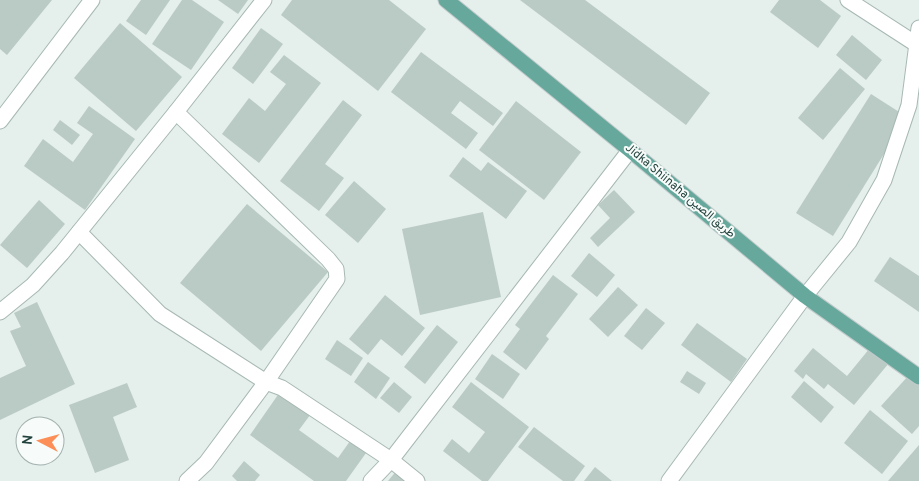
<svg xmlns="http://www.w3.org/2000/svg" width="919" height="481" font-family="Overpass,Vazirmatn,sans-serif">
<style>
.building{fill:#bacbc5}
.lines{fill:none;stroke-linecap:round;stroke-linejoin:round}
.minor-casing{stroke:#a7b8b4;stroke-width:17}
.primary-casing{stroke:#c1cac9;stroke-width:17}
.minor{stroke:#fff;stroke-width:15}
.primary{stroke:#67a89d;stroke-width:15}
.labels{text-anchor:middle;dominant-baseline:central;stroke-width:4;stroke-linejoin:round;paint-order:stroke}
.street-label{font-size:12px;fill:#22433d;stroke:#f7fbf9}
</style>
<rect width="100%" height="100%" fill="#e5efec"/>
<g class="building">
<path d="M0,0h52l-45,55 -7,-6z"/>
<path d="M141,0h29l-24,35 -20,-14z"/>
<path d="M182,0h10l32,22 -33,48 -39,-26z"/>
<path d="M218,0h30l-10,14z"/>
<path d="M292,0h97l37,29 -48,62 -97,-76z"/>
<path d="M520,0h65l125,93 -24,32z"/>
<path d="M779,0h41l21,16 -23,32 -48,-36z"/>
<path d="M120,23l62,54 -46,54 -62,-53z"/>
<path d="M261,28l22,16 -30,40 -21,-16z"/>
<path d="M852,35l30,25 -16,20 -30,-25z"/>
<path d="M421,52l82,61 -10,13 -33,-25 -9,12 27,20 -12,16 -75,-57z"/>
<path d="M284,55l37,28 -62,80 -37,-29 27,-36 16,13 21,-27 -16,-12z"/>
<path d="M840,68l25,21 -42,51 -25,-22z"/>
<path d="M871,94l36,23 -74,119 -37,-23z"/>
<path d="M343,100l19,15 -37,49 19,14 -25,33 -39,-30z"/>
<path d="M516,101l65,51 -37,48 -65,-50z"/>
<path d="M89,106l46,33 -50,71 -61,-44 19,-27 30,23 20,-28 -16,-11z"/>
<path d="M60,120l20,15 -8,10 -19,-15z"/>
<path d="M463,157l18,14 7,-9 39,29 -21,28 -57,-43z"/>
<path d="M354,181l32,28 -28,34 -33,-28z"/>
<path d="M614,190l21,22 -37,35 -8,-9 20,-20 -12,-13z"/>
<path d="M39,200l26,24 -38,44 -27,-23z"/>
<path d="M247,204l81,68 -67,79 -81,-68z"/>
<path d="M483,212l18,85 -81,18 -18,-86z"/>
<path d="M589,253l26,22 -18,22 -26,-21z"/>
<path d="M890,257l29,19v36l-45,-31z"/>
<path d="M553,275l25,19 -32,42 3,3 -23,31 -23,-18 17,-23 -5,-4z"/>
<path d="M618,287l20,18 -30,32 -19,-18z"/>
<path d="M385,295l40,33 -23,28 -21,-17 -13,16 -19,-16z"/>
<path d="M37,302l38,82 -75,36v-42l26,-12 -16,-35 11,-4 -7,-14z"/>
<path d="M646,308l19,15 -23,27 -18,-14z"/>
<path d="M697,323l50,36 -16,23 -50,-37z"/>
<path d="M437,325l21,17 -33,42 -21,-17z"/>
<path d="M337,340l26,18 -12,18 -26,-17z"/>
<path d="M813,348l34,28 23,-28 19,15 -35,42 -26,-21 -4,5 -18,-15 -3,5 -9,-8z"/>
<path d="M492,354l28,20 -17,25 -28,-20z"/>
<path d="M368,362l22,16 -14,21 -22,-17z"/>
<path d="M687,371l19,12 -7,11 -19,-12z"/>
<path d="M909,375l10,9v42l-7,8 -31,-28z"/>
<path d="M804,381l30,26 -13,16 -30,-26z"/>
<path d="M394,382l18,15 -13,16 -19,-15z"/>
<path d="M471,382l58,45 -41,54h-6l-39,-30 9,-12 17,14 16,-21 -33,-25z"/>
<path d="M127,383l10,24 -24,10 16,43 -34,13 -26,-68z"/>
<path d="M282,389l31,22 -14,19 39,28 17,-24 16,12 -25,35h-32l-64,-46z"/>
<path d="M870,410l38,31 -26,33 -38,-31z"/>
<path d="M534,427l51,39 -11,15h-11l-45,-34z"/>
<path d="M919,445v36h-31z"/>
<path d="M244,461l16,14 -5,6h-18l-5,-5z"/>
<path d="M595,467l17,14h-28z"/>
<path d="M397,470l14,11h-23z"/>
</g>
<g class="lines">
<defs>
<g id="minor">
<path d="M848,0l68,44"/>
<path d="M176,112l152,147 8,10 1,10 -71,103 -60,81 -19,18"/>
<path d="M0,121l92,-121"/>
<path d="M79,232l81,82 106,68 16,6 109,72 26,21"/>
<path d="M0,312l33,-27 29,-32 114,-141 88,-112"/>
<path d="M371,481l20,-21 239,-310"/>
<path d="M669,481l136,-185 44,-54 35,-62 25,-75 10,-77"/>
</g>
<path id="primary" d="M446,0l184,150 175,146 114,81"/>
</defs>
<use href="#minor" class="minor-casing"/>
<use href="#primary" class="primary-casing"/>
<use href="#minor" class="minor"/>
<use href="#primary" class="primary"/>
</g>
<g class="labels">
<g class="street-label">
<text transform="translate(680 191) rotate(40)">Jidka Shiinaha طريق الصين</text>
</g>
</g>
<g transform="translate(40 441) rotate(276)"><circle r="24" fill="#f7fbf9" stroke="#a2b1ae"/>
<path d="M0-4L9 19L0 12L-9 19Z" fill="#fc8e57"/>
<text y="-8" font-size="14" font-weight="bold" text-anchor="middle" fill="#22433d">N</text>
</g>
</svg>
